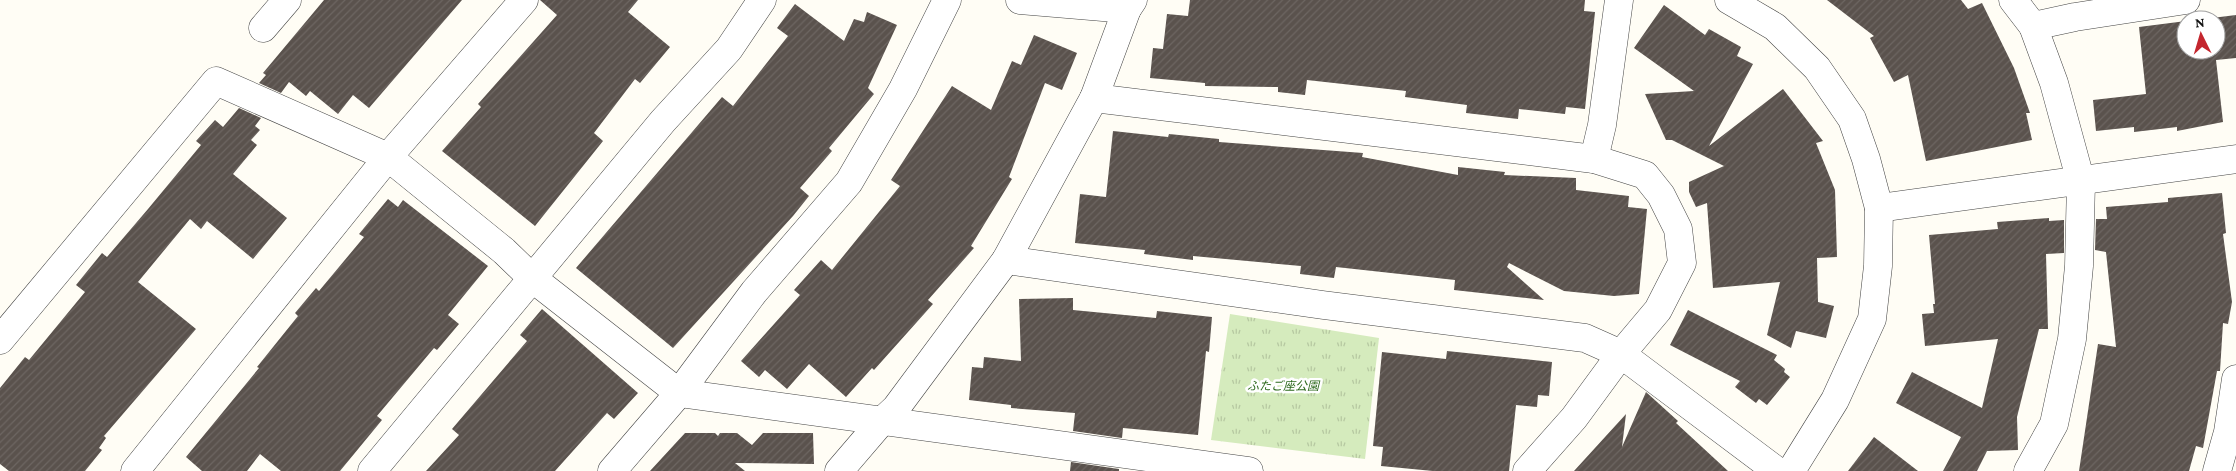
<svg xmlns="http://www.w3.org/2000/svg" width="2236" height="471" font-family="'Crimson Pro','Noto Sans JP',serif">
<style>
.park{fill:url(#park-tufts)}
.building{fill:url(#building-hatch)}
.lines{fill:none;stroke-linecap:round;stroke-linejoin:round}
.minor-casing{stroke:#444;stroke-width:29}
.minor{stroke:#fff;stroke-width:28}
.labels{text-anchor:middle;dominant-baseline:central;stroke-width:5;stroke-linejoin:round;paint-order:stroke}
.park-label{font-size:12px;font-style:italic;fill:#2f6b1f;stroke:#fff}
</style>
<defs>
<pattern id="park-tufts" width="24" height="20" patternUnits="userSpaceOnUse" patternTransform="scale(1.25)"><rect width="24" height="20" fill="#d5ebbd"/><path d="M3 7l-1-3M5 7V3M7 7l1-3M15 17l-1-3M17 17v-4M19 17l1-3" fill="none" stroke="#b6c8a1"/></pattern>
<pattern id="building-hatch" width="6" height="6" patternUnits="userSpaceOnUse" patternTransform="scale(1.25)"><rect width="6" height="6" fill="#5a524d"/><path d="M-1 1l2-2M0 6l6-6M5 7l2-2" fill="none" stroke="#6d6662"/></pattern>
</defs>
<rect width="100%" height="100%" fill="#fffdf5"/>
<path class="park" d="M1230,314l149,24 -14,121 -154,-19z"/>
<g class="building">
<path d="M324,0h138l-93,108 -16,-13 -15,19 -28,-23 -4,5 -17,-14 -8,11 -22,-10 7,-8 -3,-2z"/>
<path d="M540,0h98l-10,12 42,35 -30,36 -5,-4 -41,54 9,8 -68,85 -93,-75 39,-44 -3,-3 79,-89z"/>
<path d="M1190,0h395l-1,11 11,1 -10,97 -19,-2 -1,7 -46,-5 -1,10 -52,-6 1,-8 -62,-8 1,-6 -99,-11 -2,15 -27,-3v-5l-73,-1v-3l-55,-5 3,-30 10,1 4,-35 21,2z"/>
<path d="M1827,0h134l7,9 14,-6 32,65 16,45h-4l6,27 -106,21 -18,-86 -14,7 -24,-44 4,-2z"/>
<path d="M795,4l49,37 10,-22 10,3 3,-10 30,13 -29,63 6,6 -45,54 3,3 -32,37 9,8 -16,20 -120,132 -97,-80 146,-171 11,9 55,-70 -11,-8z"/>
<path d="M1664,5l41,30 4,-6 32,18 -4,9 16,8 -44,82 74,-57 40,52 -7,2 19,47 2,67 -20,1 1,44 16,4 -8,32 -30,-7 -5,17 -24,-13 13,-53 -67,6 -6,-85 -11,4 -7,-15v-10l35,-16 -52,-26h-6l-21,-46 49,-3 -60,-43z"/>
<path d="M2236,15v43l-20,2 7,62 -46,9v-4l-43,5v-5l-38,4 -3,-31 53,-6 -7,-67 47,-6v29h30v-30h-20z"/>
<path d="M1034,35l43,18 -15,37 -17,-7 -36,94 3,2 -41,67 3,2 -46,52 5,4 -59,66 -2,-2 -26,29 -37,-33 -22,25 -22,-19 -6,7 -18,-16 59,-66 -6,-5 27,-30 11,10 68,-84 -9,-6 61,-94 39,24 21,-49 9,4z"/>
<path d="M239,108l22,10 -6,8 5,4 -9,10 6,5 -24,29 54,44 -34,41 -46,-38 -6,8 -11,-10 -52,63 58,47 -92,107 2,2 -7,10 3,2 -17,21h-76l-9,-7v-76l25,-31 4,3 56,-68 -9,-7 26,-32 5,4 41,-48 53,-64 -5,-4 19,-21 8,7z"/>
<path d="M1113,131l55,6 1,-3 50,5v3l144,11 -1,4 96,18v-8l47,5 -1,3 72,3v12l53,6 -1,11 19,2 -8,85 -25,2 -50,-5 -55,-28 -2,4 37,33 -90,-10 1,-10 -119,-13 -2,11 -34,-4 1,-8 -108,-10v4l-49,-6 1,-4 -70,-7 5,-49 26,3z"/>
<path d="M2222,193l4,40 -3,1 9,68 -4,22 -5,-1 -3,48h-3l-14,77 -7,-2 -7,25h-110l19,-127 18,3 -10,-95 -11,-2 1,-31h11l-1,-12 62,-5v-4z"/>
<path d="M388,199l10,8 5,-7 85,66 -40,49 11,9 -22,26 -3,-2 -57,68 5,4 -42,51h-59l-21,-17 -13,17h-45l-16,-14 73,-89 -2,-1 41,-51 -3,-3 21,-25 3,3 45,-54 -5,-3z"/>
<path d="M2049,218v3l15,-1v33l-18,1 2,75h-9l-22,88 1,33 -31,1 -10,20h-34l18,-34 -65,-34 16,-31 70,36 16,-69 -73,7 -3,-32 12,-1 -1,-9h2l-6,-69 69,-6 -1,-7z"/>
<path d="M1073,298v12l83,8 1,-7 55,6 -3,35 -3,-1 -8,84 -75,-7 -1,10 -49,-7 2,-18 -64,-5v-3l-42,-5 3,-33 11,1 1,-11 37,4 -2,-62z"/>
<path d="M542,309l96,84 -24,26 -7,-6 -52,58h-129l33,-36 -7,-6 75,-88 -7,-6z"/>
<path d="M1688,310l89,45 -3,5 11,9 -1,3 6,5 -23,28 -8,-6 -3,4 -21,-16 5,-6 -70,-36z"/>
<path d="M1447,351l105,11 -3,34 -11,-1 -1,12 -21,-2 -7,66h-76l-52,-5 2,-19 -10,-1 9,-94 64,7z"/>
<path d="M1646,392l32,29 -2,2 52,48h-154l52,-57 -4,33z"/>
<path d="M685,433h30l3,3 2,-3h17l15,12 11,-12h50l1,31 -79,-1 10,8h-95z"/>
<path d="M1874,437l44,34h-70z"/>
<path d="M1071,462l48,7v2h-49z"/>
</g>
<g class="lines">
<defs>
<g id="minor">
<path d="M1020,0l107,9"/>
<path d="M1729,0l46,27 42,41 35,51 14,40 13,49 -1,58 -6,53 -37,81 -44,71"/>
<path d="M2013,0l20,26 21,57 27,99 -2,84 -7,73 -18,85 -26,47"/>
<path d="M2033,26l42,-9 111,-17"/>
<path d="M263,28l24,-28"/>
<path d="M1094,98l500,61 51,16 16,20 17,34 4,34 -24,47 -37,44 -47,64 -47,53"/>
<path d="M1594,159l8,-34 17,-125"/>
<path d="M1879,208l357,-49"/>
<path d="M1006,260l317,45 262,33 36,16 156,117"/>
<path d="M0,340l216,-259 172,76 116,94 28,27 147,115 570,78"/>
<path d="M135,471l253,-314 136,-157"/>
<path d="M372,471l291,-350 66,-72 33,-49"/>
<path d="M612,471l67,-78 75,-101 95,-110 54,-93 44,-89"/>
<path d="M839,471l42,-49 15,-14 110,-148 88,-162 33,-89 6,-9"/>
<path d="M2217,471l11,-39 8,-53"/>
</g>
</defs>
<use href="#minor" class="minor-casing"/>
<use href="#minor" class="minor"/>
</g>
<g class="labels">
<g class="park-label">
<text x="1283" y="386">ふたご座公園</text>
</g>
</g>
<g transform="translate(2201 35) rotate(355)"><circle r="24" fill="#ffffff" stroke="#a0a0a0"/>
<path d="M0-4L9 19L0 12L-9 19Z" fill="#c4262e"/>
<text y="-8" font-size="14" font-weight="bold" text-anchor="middle" fill="#111111">N</text>
</g>
</svg>
